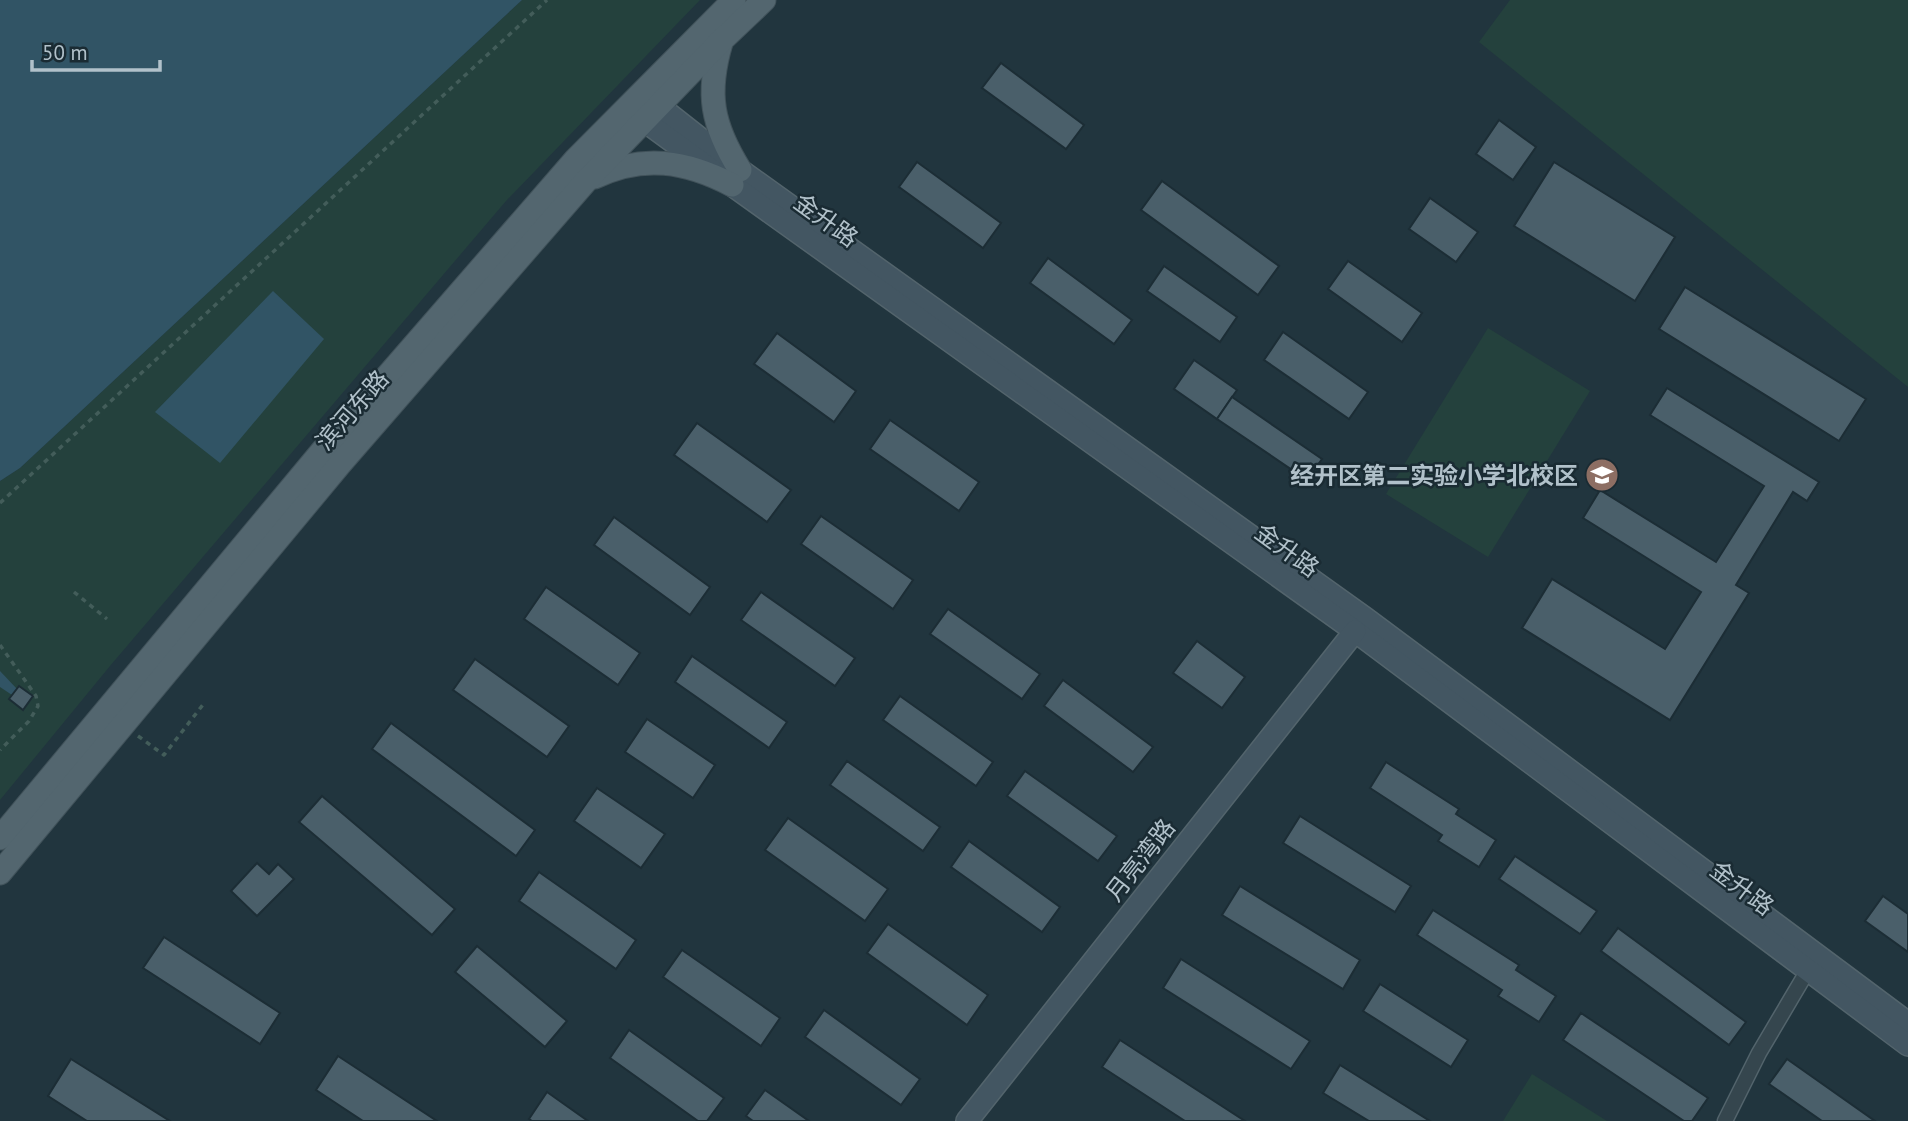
<svg xmlns="http://www.w3.org/2000/svg" width="1908" height="1121" font-family="'PT Sans','Noto Sans SC',sans-serif">
<style>
.green{fill:#24413d}
.water{fill:#315465}
.building{fill:#4a5f6a;stroke:#1c2d35;stroke-width:2}
.lines{fill:none;stroke-linecap:round;stroke-linejoin:round}
.street-casing{stroke:#53646c;stroke-width:17}
.secondary-casing{stroke:#53646c;stroke-width:24}
.primary-casing{stroke:#41525a;stroke-width:25}
.path{stroke:#435d5a;stroke-width:3.5;stroke-dasharray:5 5;stroke-linecap:butt}
.street{stroke:#35464e;stroke-width:14}
.secondary{stroke:#435662;stroke-width:21}
.primary{stroke:#53666f;stroke-width:23}
.labels{text-anchor:middle;dominant-baseline:central;stroke-width:5;stroke-linejoin:round;paint-order:stroke}
.street-label{font-size:24px;fill:#b1c1ca;stroke:#1a2b33}
.poi-label{font-size:24px;font-weight:bold;fill:#b1c1ca;stroke:#1a2b33;text-anchor:end}
</style>
<rect width="100%" height="100%" fill="#21353e"/>
<g class="green">
<path d="M522,0h178l-194,201 -396,465 -110,134v-319l20,-13z"/>
<path d="M1510,0h398v387l-429,-345z"/>
<path d="M1488,328l102,63 -102,166 -102,-63z"/>
<path d="M1532,1074l75,47h-104z"/>
</g>
<g class="water">
<path d="M0,0h522l-502,468 -20,13z"/>
<path d="M273,291l51,48 -104,124 -65,-51z"/>
<path d="M0,671l17,18 -5,6 -12,-8z"/>
</g>
<g class="building">
<path d="M1001,63l83,62 -18,24 -84,-61z"/>
<path d="M1499,120l37,27 -23,33 -37,-26z"/>
<path d="M917,162l84,61 -18,25 -84,-61z"/>
<path d="M1554,162l121,75 -40,64 -121,-75z"/>
<path d="M1162,181l117,85 -21,29 -117,-85z"/>
<path d="M1430,198l48,34 -22,30 -47,-33z"/>
<path d="M1048,258l84,62 -18,24 -84,-61z"/>
<path d="M1348,261l74,52 -20,29 -74,-53z"/>
<path d="M1164,266l73,51 -17,25 -73,-51z"/>
<path d="M1685,287l181,112 -27,42 -180,-112z"/>
<path d="M1283,332l85,60 -19,27 -85,-59z"/>
<path d="M777,333l79,58 -22,31 -80,-58z"/>
<path d="M1194,360l43,30 -20,29 -43,-30z"/>
<path d="M1667,388l152,94 -12,19 -14,-9 -57,93 13,8 -79,127 -148,-92 30,-49 113,70 36,-57 -118,-74 17,-28 116,72 48,-76 -114,-71z"/>
<path d="M1232,397l90,62 -15,21 -90,-61z"/>
<path d="M890,420l89,62 -20,29 -89,-62z"/>
<path d="M697,423l94,67 -24,32 -93,-67z"/>
<path d="M821,516l92,64 -20,29 -92,-65z"/>
<path d="M614,517l96,70 -20,28 -96,-70z"/>
<path d="M546,587l94,66 -22,32 -94,-66z"/>
<path d="M761,592l94,66 -20,28 -94,-66z"/>
<path d="M948,609l92,65 -18,25 -92,-65z"/>
<path d="M1197,641l48,36 -23,31 -49,-35z"/>
<path d="M692,656l95,66 -18,26 -94,-66z"/>
<path d="M475,659l94,67 -22,31 -94,-67z"/>
<path d="M1063,680l90,67 -20,25 -89,-66z"/>
<path d="M19,686l14,10 -10,14 -14,-11z"/>
<path d="M900,696l93,66 -17,24 -93,-66z"/>
<path d="M647,719l68,46 -22,33 -68,-46z"/>
<path d="M391,723l144,107 -19,26 -144,-107z"/>
<path d="M847,761l93,66 -17,24 -93,-66z"/>
<path d="M1386,762l73,47 -3,5 40,26 -17,27 -41,-26 4,-6 -72,-47z"/>
<path d="M1025,771l92,65 -19,25 -91,-65z"/>
<path d="M597,788l68,46 -24,34 -67,-47z"/>
<path d="M322,796l133,113 -23,26 -133,-113z"/>
<path d="M1300,816l111,70 -16,26 -112,-69z"/>
<path d="M788,818l100,71 -23,32 -100,-71z"/>
<path d="M969,841l91,66 -18,25 -91,-65z"/>
<path d="M1515,856l82,55 -17,23 -81,-55z"/>
<path d="M257,863l12,11 9,-10 16,15 -37,37 -26,-25z"/>
<path d="M539,872l97,68 -20,29 -97,-68z"/>
<path d="M1240,886l120,74 -17,29 -121,-74z"/>
<path d="M1883,896l25,18v38l-43,-31z"/>
<path d="M1433,910l86,55 -3,5 40,26 -17,26 -41,-26 4,-6 -85,-55z"/>
<path d="M888,924l100,71 -21,30 -100,-72z"/>
<path d="M1618,928l128,94 -17,23 -128,-94z"/>
<path d="M164,937l116,76 -20,31 -117,-76z"/>
<path d="M477,946l90,75 -22,26 -90,-75z"/>
<path d="M682,950l98,68 -19,28 -98,-69z"/>
<path d="M1181,959l129,82 -19,28 -128,-81z"/>
<path d="M1380,984l88,56 -17,27 -88,-56z"/>
<path d="M824,1010l96,69 -19,26 -96,-68z"/>
<path d="M1581,1013l127,85 -16,23h-8l-121,-81z"/>
<path d="M629,1030l95,68 -17,23h-9l-88,-63z"/>
<path d="M1120,1040l125,81h-60l-83,-54z"/>
<path d="M338,1056l99,65h-74l-47,-31z"/>
<path d="M71,1059l99,62h-83l-39,-25z"/>
<path d="M1787,1059l88,62h-53l-53,-37z"/>
<path d="M1340,1065l90,56h-61l-46,-28z"/>
<path d="M765,1090l44,31h-56l-7,-5z"/>
<path d="M547,1092l41,29h-56l-3,-2z"/>
</g>
<g class="lines">
<defs>
<path id="street" d="M1725,1121l34,-68 49,-83"/>
<g id="secondary">
<path d="M646,96l94,74 625,448 543,405"/>
<path d="M631,111l101,74 623,446 553,414"/>
<path d="M967,1121l388,-490"/>
</g>
<g id="primary">
<path d="M721,43c-15,51 -9,82 19,127"/>
<path d="M595,177c48,-23 91,-16 137,8"/>
<path d="M0,838l323,-388 253,-291 158,-159"/>
<path d="M0,873l340,-409 246,-283 136,-141 42,-40"/>
</g>
</defs>
<use href="#street" class="street-casing"/>
<use href="#secondary" class="secondary-casing"/>
<use href="#primary" class="primary-casing"/>
<g class="path">
<path d="M0,503l547,-503"/>
<path d="M74,592l33,27"/>
<path d="M0,645l36,51 2,10 -9,15 -29,29"/>
<path d="M138,736l26,19 41,-53"/>
</g>
<use href="#street" class="street"/>
<use href="#secondary" class="secondary"/>
<use href="#primary" class="primary"/>
</g>
<defs>
<symbol id="school-disc" viewBox="-11 -11 22 22"><circle r="9.5" fill="#8d6e63" stroke="#1a2b33"/><path d="M0-5L7-2L0 1L-7-2ZM-4 1L0 2.5L4 1V4Q0 6-4 4Z" fill="#fff"/></symbol>
</defs>
<g fill-rule="evenodd">
<use href="#school-disc" x="1583" y="456" width="38" height="38"/>
</g>
<g class="labels">
<g class="street-label">
<text transform="translate(826 220) rotate(36)">金升路</text>
<text transform="translate(352 410) rotate(-49)">滨河东路</text>
<text transform="translate(1287 550) rotate(36)">金升路</text>
<text transform="translate(1140 860) rotate(-52)">月亮湾路</text>
<text transform="translate(1742 888) rotate(37)">金升路</text>
</g>
<g class="poi-label">
<text x="1578" y="475">经开区第二实验小学北校区</text>
</g>
</g>
<path d="M32 60v10h128v-10" fill="none" stroke="#b1c1ca" stroke-width="3.5"/>
<text x="42" y="60" font-size="21" fill="#b1c1ca" stroke="#1a2b33" stroke-width="5" paint-order="stroke">50 m</text>
</svg>
